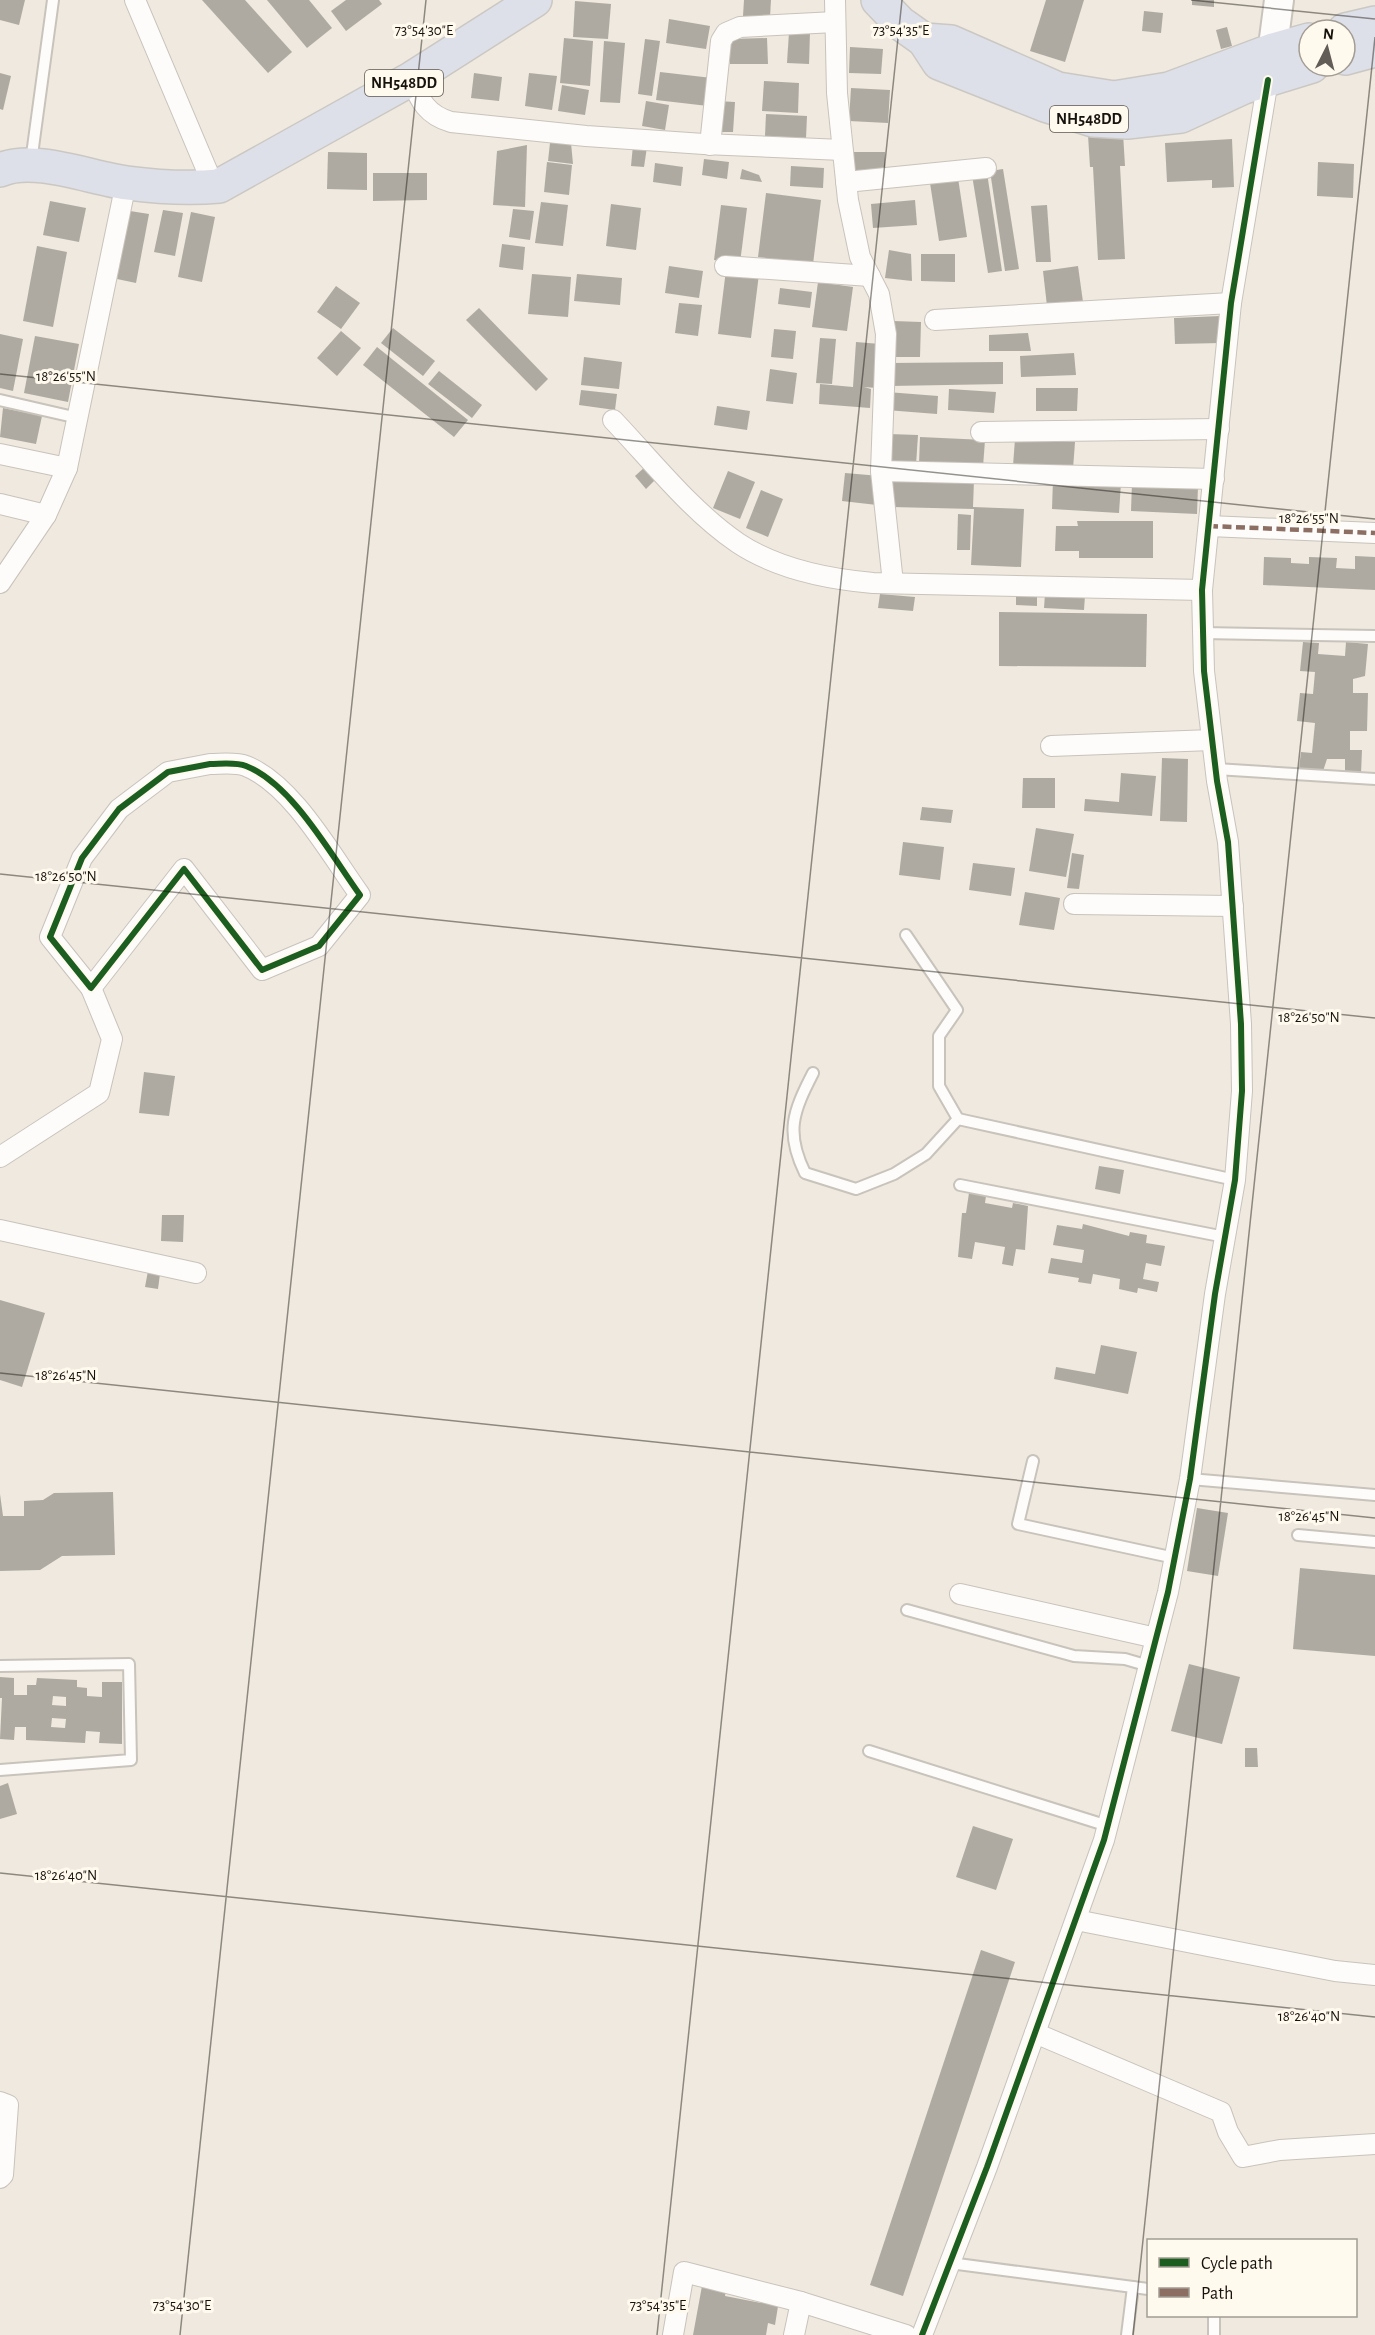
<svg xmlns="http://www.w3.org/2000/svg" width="1375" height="2335" font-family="'Alegreya Sans',sans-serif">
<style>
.building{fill:#aeaaa2;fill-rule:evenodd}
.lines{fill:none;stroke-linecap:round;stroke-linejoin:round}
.lane-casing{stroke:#c8c3bb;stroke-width:14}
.street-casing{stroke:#c8c3bb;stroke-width:22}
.secondary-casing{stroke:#c8c3bb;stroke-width:32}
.highway-casing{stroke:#cbc8c3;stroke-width:36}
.lane{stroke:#fdfcfa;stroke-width:10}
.street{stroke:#fdfcfa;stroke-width:20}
.secondary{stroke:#fdfcfa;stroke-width:28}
.highway{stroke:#dee0e9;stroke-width:33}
.quiet{stroke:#8d6e63;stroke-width:4.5;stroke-dasharray:9 4.5;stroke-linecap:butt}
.cycleway-casing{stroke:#fff9ee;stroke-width:10}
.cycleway{stroke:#1b5e20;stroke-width:6}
.ticks{fill:none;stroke:#16120c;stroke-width:1.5;stroke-opacity:0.45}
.labels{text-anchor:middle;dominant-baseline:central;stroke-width:6;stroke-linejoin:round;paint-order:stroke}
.shield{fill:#fff9ee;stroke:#5c5750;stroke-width:1.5}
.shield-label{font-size:16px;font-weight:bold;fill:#16120c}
.ticks-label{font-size:15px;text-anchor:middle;fill:#16120c;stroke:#fff9ee;stroke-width:6;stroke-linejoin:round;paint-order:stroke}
</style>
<rect width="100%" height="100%" fill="#efe9df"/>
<g class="building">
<path d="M0,0h25l-6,25 -19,-5z"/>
<path d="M202,0h43l47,52 -24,21z"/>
<path d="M267,0h42l23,28 -25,20z"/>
<path d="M346,0h33l3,4 -36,27 -15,-20z"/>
<path d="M744,0h27l-1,17 -27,-1z"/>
<path d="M1046,0h38l-19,62 -35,-11z"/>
<path d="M1192,0h22v7l-22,-2z"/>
<path d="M575,1l36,3 -3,35 -35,-2z"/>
<path d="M1144,11l19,2 -2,20 -19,-2z"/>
<path d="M669,19l41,7 -4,23 -40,-6z"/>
<path d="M1227,27l5,19 -11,3 -5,-19z"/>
<path d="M789,32l21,1 -1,31 -22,-1z"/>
<path d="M564,38l29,3 -3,45 -30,-3z"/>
<path d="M767,38l1,26h-38v-25z"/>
<path d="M645,39l15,2 -8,55 -14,-2z"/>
<path d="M604,41l21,2 -5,60 -20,-1z"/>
<path d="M850,47l33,2 -2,25 -32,-1z"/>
<path d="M660,72l52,6 -4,28 -52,-6z"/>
<path d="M0,73l11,3 -8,34 -3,-1z"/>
<path d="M474,73l28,4 -3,24 -28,-3z"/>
<path d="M529,73l28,3 -5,34 -27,-4z"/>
<path d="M764,81l35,2 -1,30 -36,-2z"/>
<path d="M562,85l27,5 -4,25 -27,-4z"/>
<path d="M851,88l39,2 -2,33 -39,-2z"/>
<path d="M646,101l23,4 -4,25 -23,-4z"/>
<path d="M716,101l19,1 -2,30h-18z"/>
<path d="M766,114l41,2 -1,22 -41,-2z"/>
<path d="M1123,133l2,33h-5l5,93 -27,1 -5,-93h-3l-2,-32z"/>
<path d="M1232,139l2,48 -22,1v-8l-45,2 -2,-39z"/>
<path d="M550,143h21l2,21 -25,-3z"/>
<path d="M527,145l-2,62 -32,-2 4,-54z"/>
<path d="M633,145l14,2 -3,20 -13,-1z"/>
<path d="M328,152l39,1v37l-40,-1z"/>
<path d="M850,152h35v24l-35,-1z"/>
<path d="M704,159l25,3 -2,17 -25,-4z"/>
<path d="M547,162l25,3 -3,30 -25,-3z"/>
<path d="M1318,162l36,2 -1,34 -36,-2z"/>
<path d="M655,163l28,4 -2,19 -28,-4z"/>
<path d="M791,166l33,2 -1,20 -33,-2z"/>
<path d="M742,169l17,6 3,7 -22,-3z"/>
<path d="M1003,169l16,100 -14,2 -15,-100z"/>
<path d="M373,173h54v27l-54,1z"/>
<path d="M987,173l15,98 -14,2 -16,-98z"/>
<path d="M958,178l9,59 -28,4 -9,-58z"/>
<path d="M766,193l55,7 -8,64 -55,-7z"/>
<path d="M915,200l2,25 -44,3 -2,-24z"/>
<path d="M50,201l36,7 -7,34 -36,-7z"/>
<path d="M541,202l27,3 -5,41 -28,-3z"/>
<path d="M611,204l30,4 -5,42 -30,-4z"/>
<path d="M721,205l26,3 -7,55 -26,-3z"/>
<path d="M1047,205l4,57h-15l-5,-56z"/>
<path d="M513,209l21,2 -4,29 -21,-3z"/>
<path d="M163,210l20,3 -8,43 -21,-4z"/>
<path d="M130,211l19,3 -13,69 -19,-4z"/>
<path d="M191,212l24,5 -13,65 -24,-5z"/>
<path d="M502,244l23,3 -2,23 -24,-3z"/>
<path d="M37,246l30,6 -14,75 -30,-6z"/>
<path d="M889,250l22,4 1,27 -27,-3z"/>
<path d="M921,254h34v28l-34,-1z"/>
<path d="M669,266l34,5 -4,27 -34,-5z"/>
<path d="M1078,266l5,36 -36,4 -4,-35z"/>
<path d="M726,270l33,4 -8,64 -33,-4z"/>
<path d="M532,274l39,3 -3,40 -40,-3z"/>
<path d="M577,274l45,4 -2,27 -46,-4z"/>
<path d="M818,282l35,5 -6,44 -35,-4z"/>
<path d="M336,286l24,17 -19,26 -24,-17z"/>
<path d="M780,288l32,4 -2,16 -32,-4z"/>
<path d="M679,303l23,2 -4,31 -23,-3z"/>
<path d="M479,308l69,71 -12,12 -70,-71z"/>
<path d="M1220,316l1,27 -46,1 -1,-26z"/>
<path d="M893,321l28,1 -1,35h-27z"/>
<path d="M393,328l42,33 -12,15 -42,-33z"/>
<path d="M774,329l22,2 -3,28 -22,-2z"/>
<path d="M341,331l20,17 -24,28 -20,-18z"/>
<path d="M1028,333l3,18h-42v-16z"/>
<path d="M0,334l23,5 -10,52 -13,-3z"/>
<path d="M35,336l44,8 -11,58 -44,-9z"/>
<path d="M820,338l16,1 -4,45 -16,-1z"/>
<path d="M856,342l24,2 -3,44 -13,-1 7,2 -1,19 -51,-4 1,-20 33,3z"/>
<path d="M377,347l91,73 -14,17 -91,-72z"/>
<path d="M1074,353l2,22 -55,2 -1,-21z"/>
<path d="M584,357l38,5 -3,27 -38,-4z"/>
<path d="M1003,362v22l-113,2 -1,-23z"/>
<path d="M770,369l27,4 -4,31 -27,-3z"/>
<path d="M439,371l43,34 -10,13 -44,-34z"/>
<path d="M1036,388h42l-1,23h-41z"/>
<path d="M949,389l47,3 -2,21 -46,-3z"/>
<path d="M581,390l36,4 -2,16 -36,-5z"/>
<path d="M887,392l51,4 -1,18 -51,-4z"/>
<path d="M717,406l33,5 -3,19 -33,-5z"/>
<path d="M3,408l39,8 -6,28 -36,-7z"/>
<path d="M889,434l29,1 -2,30 -28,-2z"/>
<path d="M920,437l65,3 -2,27 -64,-3z"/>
<path d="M1015,439l60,3 -2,27 -60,-3z"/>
<path d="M646,466l11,12 -11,11 -11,-13z"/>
<path d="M728,471l27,11 -15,37 -27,-11z"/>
<path d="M845,473l35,3 -3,29 -35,-4z"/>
<path d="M892,477l82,3 -1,27 51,2 -3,58 -50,-2 3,-56 -82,-2z"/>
<path d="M1053,479l68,4 -2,30 -67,-4z"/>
<path d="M1132,483l66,4 -1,27 -66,-3z"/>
<path d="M761,490l22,9 -15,38 -22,-9z"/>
<path d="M958,514l13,1 -1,35h-13z"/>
<path d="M1077,521h76v37h-74v-7h-24l1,-25h22z"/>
<path d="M1355,556l20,1v33l-112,-5 1,-28 27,1v5l18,1v-7l28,1 -1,10 19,1z"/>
<path d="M880,594l35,3 -2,14 -35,-3z"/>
<path d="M1016,594l21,1v11l-21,-1z"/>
<path d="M1045,594l40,1 -1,15 -40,-2z"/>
<path d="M999,612l148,2 -1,53 -147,-1z"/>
<path d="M1303,642l16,1 -1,11 27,2 1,-14 22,2 -3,32 -12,3v14h15l-1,38h-17v19h12l-1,24 -16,-1v-14h-18l-4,12 -24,-3 2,-16 11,1 3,-30 -18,-2 3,-28 13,1 2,-22 -15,-1z"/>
<path d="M1162,758l26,1 -1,63 -27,-1z"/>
<path d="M1121,773l35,3 -4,40 -68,-5 1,-12 34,3z"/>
<path d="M1023,778h32v30h-33z"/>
<path d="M922,807l31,3 -2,13 -31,-3z"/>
<path d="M1036,828l38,6 -8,43 -37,-6z"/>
<path d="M903,842l41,5 -4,33 -41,-5z"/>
<path d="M1072,853l12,2 -5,34 -12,-1z"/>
<path d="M973,863l42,5 -4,28 -42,-6z"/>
<path d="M1025,892l35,6 -6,32 -35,-5z"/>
<path d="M144,1072l31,4 -6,40 -30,-3z"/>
<path d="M1099,1166l25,4 -4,24 -25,-5z"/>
<path d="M969,1193l17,3 -1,7 27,5 1,-5 15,3 -3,44 -9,-1 -3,17 -11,-2 3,-17 -30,-5 -3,17 -14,-2 4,-44h4z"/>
<path d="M162,1215h22l-1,27 -22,-1z"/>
<path d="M1083,1224l46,12 1,-4 17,3 -1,8 19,3 -4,20 -15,-3 -3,16 16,3 -2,10 -19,-4 -1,5 -18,-4 1,-10 -27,-5 -2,10 -13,-2 1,-4 -31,-5 3,-15 31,5 2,-13 -31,-5 4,-20 25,4z"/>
<path d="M148,1271l12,3 -2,15 -13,-2z"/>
<path d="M0,1300l45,13 -23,74 -22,-7z"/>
<path d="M1101,1345l36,7 -9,42 -74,-15 2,-12 39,7z"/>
<path d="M113,1492l2,63 -53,1 -22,14 -40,1v-77l3,22h21v-15l19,-1 11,-7z"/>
<path d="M1197,1508l31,5 -10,63 -31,-5z"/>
<path d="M1300,1568l75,7v81l-82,-7z"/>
<path d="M1189,1664l51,13 -18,67 -51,-13z"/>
<path d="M0,1677l14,1v17h13v-10h9l1,-7 40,2v7l10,1v8l15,1v-15h20v62l-23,-1 1,-11 -14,-1 -1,12 -59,-3v-13h-11l-1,13 -14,-1 2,-41h-2zM53,1696l13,1v9l-14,-1zM52,1718l14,1 -1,9 -14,-1z"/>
<path d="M1245,1748h12l1,19h-13z"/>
<path d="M8,1783l9,31 -17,5v-33z"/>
<path d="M973,1826l40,13 -17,51 -40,-13z"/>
<path d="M981,1950l34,12 -112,334 -33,-11z"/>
<path d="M702,2286l24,4 -1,6 36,7 1,-6 17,3 -4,25 -7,-2 -2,12h-73z"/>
</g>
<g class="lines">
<defs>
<g id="lane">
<path d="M31,162l22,-162"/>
<path d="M0,400l78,18"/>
<path d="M1202,633l173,3"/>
<path d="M1216,769l159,10"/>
<path d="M906,935l51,75 -18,26v50l19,33"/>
<path d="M813,1073c-20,39 -28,59 -8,100l51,16 38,-15 32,-20 32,-35 277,61"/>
<path d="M960,1185l265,52"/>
<path d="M1033,1461l-15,63 157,34"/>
<path d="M1190,1479l185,16"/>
<path d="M1298,1535l77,7"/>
<path d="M907,1610l167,46 51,3 24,7"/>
<path d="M0,1666l129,-2 2,96 -131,10"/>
<path d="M869,1751l239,75"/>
<path d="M950,2263l198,26"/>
<path d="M1214,2316v19"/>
<path d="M1127,2335l6,-48"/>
</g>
<g id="street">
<path d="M135,0l79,187"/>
<path d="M835,0l2,93 11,107 12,57 19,37 7,40 -5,137 12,112"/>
<path d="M411,79c9,22 16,36 40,43l135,14 118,8 138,6"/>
<path d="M710,145l11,-104 5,-8 14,-6 95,-5"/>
<path d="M846,182l140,-14"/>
<path d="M725,266l145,10"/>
<path d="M935,320l296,-17"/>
<path d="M613,420c39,41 78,91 125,123 39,26 89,36 135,40l329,7"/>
<path d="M981,432l238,-3"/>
<path d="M0,454l67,14"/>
<path d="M881,471l333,8"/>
<path d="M0,504l46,11"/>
<path d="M1209,526l166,7"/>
<path d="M0,583l46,-68 21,-47 59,-285"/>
<path d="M1051,746l161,-6"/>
<path d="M210,764c11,0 26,-2 36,2 46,18 85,89 114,129l-41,51 -57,24 -78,-101 -93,119 -41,-51 32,-79 37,-49 49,-37z"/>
<path d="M1074,904l159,2"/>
<path d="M0,1157l99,-64 13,-54 -21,-51"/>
<path d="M0,1230l196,43"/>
<path d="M960,1594l196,44"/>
<path d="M1076,1920l259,51 40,4"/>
<path d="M1035,2033l186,79 7,20 15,25 37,-7 95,-6"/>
<path d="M0,2102l8,3 -5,70 -3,3"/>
<path d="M673,2335l11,-63 117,30 105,33"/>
<path d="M794,2335l7,-33"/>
<path d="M922,2335l65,-168 117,-327 64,-248 22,-113 25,-185 20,-114 7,-89 -1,-67 -13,-182 -11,-61 -13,-110 -2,-81 29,-287 37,-223"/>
</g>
<path id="secondary" d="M1270,69l9,-69"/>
<g id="highway">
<path d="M878,0l22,23 24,17 27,2 107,47 56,9 55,-9 104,-39 36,-10"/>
<path d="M1345,30l30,-7"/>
<path d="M924,40l15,23 106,42 48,15 34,2 54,-6 63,-29 68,-21"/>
<path d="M1345,58l30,-8"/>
<path d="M0,170c34,-15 90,8 127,13 31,4 61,6 92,3l192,-107 124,-79"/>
</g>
</defs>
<use href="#lane" class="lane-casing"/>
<use href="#street" class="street-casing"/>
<use href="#secondary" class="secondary-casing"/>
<use href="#highway" class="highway-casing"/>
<use href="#lane" class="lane"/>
<use href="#street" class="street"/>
<use href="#secondary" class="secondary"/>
<use href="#highway" class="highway"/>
<path class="quiet" d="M1209,526l166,7"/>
<defs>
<g id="cycleway">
<path d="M210,764c11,0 26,-2 36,2 46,18 85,89 114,129l-41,51 -57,24 -78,-101 -93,119 -41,-51 32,-79 37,-49 49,-37z"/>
<path d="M922,2335l65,-168 117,-327 64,-248 22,-113 25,-185 20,-114 7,-89 -1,-67 -13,-182 -11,-61 -13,-110 -2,-81 29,-287 37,-223"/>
</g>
</defs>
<use href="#cycleway" class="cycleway-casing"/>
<use href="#cycleway" class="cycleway"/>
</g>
<path class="ticks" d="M1191,0l184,19M0,374l1375,145M0,874l1375,144M0,1373l1375,145M0,1873l1375,144M180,2335l246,-2335M657,2335l245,-2335M1133,2335l242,-2298"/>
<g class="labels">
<g class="shield">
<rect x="365" y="70" width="78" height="26" rx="4.5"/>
<rect x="1050" y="106" width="78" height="26" rx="4.5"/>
</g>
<g class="shield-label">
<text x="404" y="83">NH548DD</text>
<text x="1089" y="119">NH548DD</text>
</g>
</g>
<g class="ticks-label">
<text x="424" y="35">73°54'30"E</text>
<text x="901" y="35">73°54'35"E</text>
<text x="66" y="381">18°26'55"N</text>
<text x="1309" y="523">18°26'55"N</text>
<text x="66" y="881">18°26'50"N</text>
<text x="1309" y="1022">18°26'50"N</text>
<text x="66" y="1380">18°26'45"N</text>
<text x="1309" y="1521">18°26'45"N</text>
<text x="66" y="1880">18°26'40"N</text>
<text x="1309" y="2021">18°26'40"N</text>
<text x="182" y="2310">73°54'30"E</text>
<text x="658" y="2310">73°54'35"E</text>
</g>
<rect x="1147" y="2239" width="210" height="78" fill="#fff9ee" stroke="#a29d94" stroke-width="1.5"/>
<rect x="1159" y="2258" width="30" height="9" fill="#1b5e20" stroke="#a29d94" stroke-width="1.5"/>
<text x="1201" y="2269" font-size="18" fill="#16120c">Cycle path</text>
<rect x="1159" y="2288" width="30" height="9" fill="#8d6e63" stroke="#a29d94" stroke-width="1.5"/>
<text x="1201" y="2299" font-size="18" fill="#16120c">Path</text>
<g transform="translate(1327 48) rotate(6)"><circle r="28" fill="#fff9ee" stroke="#a29d94" stroke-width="1.5"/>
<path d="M0-4.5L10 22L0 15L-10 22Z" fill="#625d56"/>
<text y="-9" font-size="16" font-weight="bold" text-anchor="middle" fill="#16120c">N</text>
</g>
</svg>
